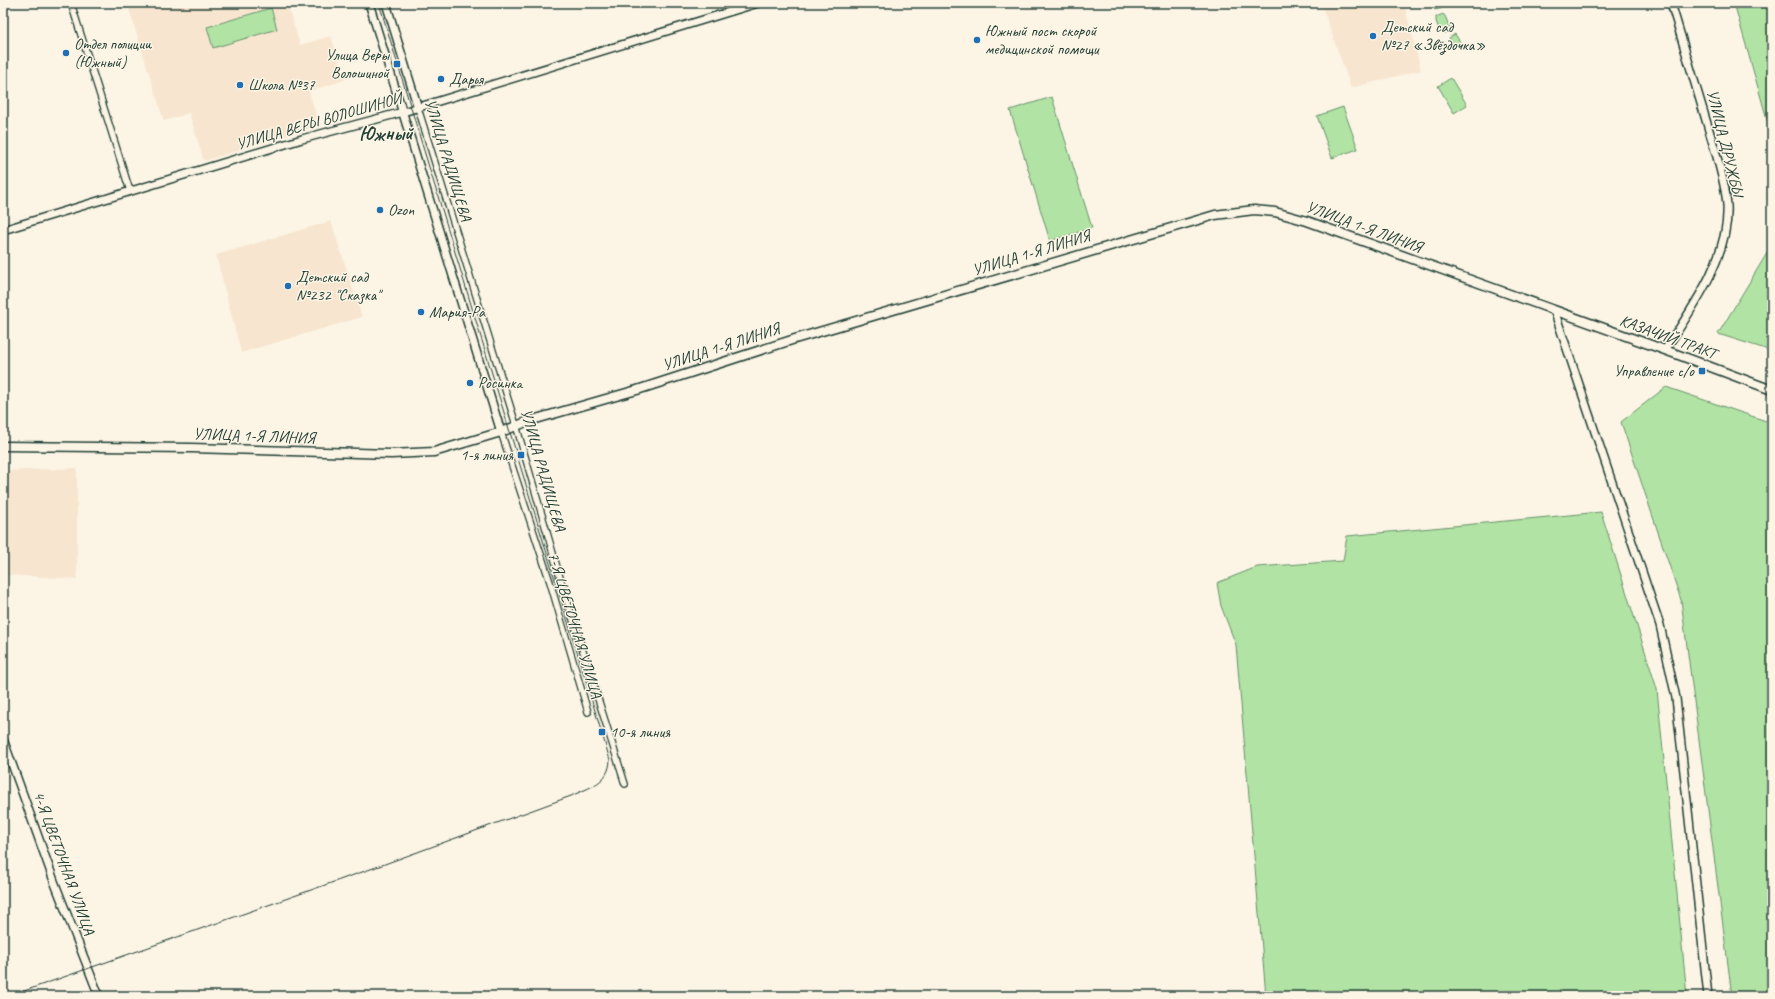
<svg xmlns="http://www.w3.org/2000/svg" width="1775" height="999" font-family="Caveat,sans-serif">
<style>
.built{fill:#f7e5cf}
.green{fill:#b1e3a4;stroke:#68906c}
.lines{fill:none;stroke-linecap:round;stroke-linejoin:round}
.minor-casing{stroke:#1f3d34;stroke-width:8}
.tertiary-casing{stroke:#1f3d34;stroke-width:10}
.secondary-casing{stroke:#1f3d34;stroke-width:11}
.minor{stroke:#fcf5e5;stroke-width:5.5}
.tertiary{stroke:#fcf5e5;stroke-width:7}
.secondary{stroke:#fcf5e5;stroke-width:8}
.tram{stroke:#1f3d34;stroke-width:1}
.poi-dot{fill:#1f6fb2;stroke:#fcf5e5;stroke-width:1.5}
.labels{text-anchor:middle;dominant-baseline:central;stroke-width:3;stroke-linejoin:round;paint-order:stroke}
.poi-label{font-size:16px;fill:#1f3d34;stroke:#fcf5e5;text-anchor:start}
.street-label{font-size:16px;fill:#1f3d34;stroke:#fcf5e5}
.district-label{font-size:20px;font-weight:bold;fill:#1f3d34;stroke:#fcf5e5}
</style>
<rect width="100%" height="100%" fill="#fcf5e5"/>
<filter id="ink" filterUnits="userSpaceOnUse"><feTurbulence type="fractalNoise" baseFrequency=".025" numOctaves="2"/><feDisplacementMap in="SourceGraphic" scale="8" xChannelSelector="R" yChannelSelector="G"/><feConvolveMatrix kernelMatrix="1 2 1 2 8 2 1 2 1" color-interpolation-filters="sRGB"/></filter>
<g filter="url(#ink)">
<g class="built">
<path d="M127,3h160l13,42 31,-9 14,44 -36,11 10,34 -115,36 -15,-48 -25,8z"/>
<path d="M1321,3h83l17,67 -70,18z"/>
<path d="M331,221l31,96 -121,36 -25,-98z"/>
<path d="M77,468v111l-71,-4 -3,-4v-100z"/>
</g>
<g class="green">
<path d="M1432,3h11l1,3 -1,2 -8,2z"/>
<path d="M1734,3h38v134z"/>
<path d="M271,8l6,21 -64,19 -6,-21z"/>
<path d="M1443,14l2,2 5,12 -1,3 -4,2 -6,-3 -3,-9v-4z"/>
<path d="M1455,34l5,8 -6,4 -5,-8z"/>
<path d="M1451,78l16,27 -13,8 -16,-27z"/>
<path d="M1052,97l40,131 -42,13 -40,-131z"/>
<path d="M1343,107l15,42 -26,9 -15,-42z"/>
<path d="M1772,245v106l-54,-17z"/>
<path d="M1666,387l106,36v573h-40l-51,-396 -60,-178z"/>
<path d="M1601,512l56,177 30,307h-421l-30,-351 -15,-39 -4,-23 40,-16 86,-6 4,-25z"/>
</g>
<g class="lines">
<defs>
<g id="minor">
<path d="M71,3l59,188"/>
<path d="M418,108l98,317 47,163 62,196"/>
<path d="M501,432l49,150 38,130"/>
</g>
<g id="tertiary">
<path d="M369,3l132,429"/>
<path d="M386,3l32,105"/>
<path d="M3,230l299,-91 101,-27 355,-109"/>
<path d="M1554,310l106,315 16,73 32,298"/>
<path d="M1665,350c27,-41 65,-94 62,-145 -1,-17 -6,-32 -10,-48l-46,-154"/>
<path d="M3,739l51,142 45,115"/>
</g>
<path id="secondary" d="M3,446l188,2 200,6 43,-2 67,-20 28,-11 108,-31 158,-51 420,-124 39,-5 21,2 32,9 369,133 96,36"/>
</defs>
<use href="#minor" class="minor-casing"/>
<use href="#tertiary" class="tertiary-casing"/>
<use href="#secondary" class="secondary-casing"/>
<use href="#minor" class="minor"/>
<use href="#tertiary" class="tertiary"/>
<use href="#secondary" class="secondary"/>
<path class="tram" d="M10,996l372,-131 189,-69c19,-9 38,-13 39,-36l-231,-757"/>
</g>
</g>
<g class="poi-dot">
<circle cx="1373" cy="36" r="4"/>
<circle cx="977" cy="40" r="4"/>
<circle cx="66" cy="53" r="4"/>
<rect x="393" y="60" width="8" height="8" rx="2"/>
<circle cx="441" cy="79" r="4"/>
<circle cx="240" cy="85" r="4"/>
<circle cx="380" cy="210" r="4"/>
<circle cx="288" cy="286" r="4"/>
<circle cx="421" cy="312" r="4"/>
<rect x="1698" y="367" width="8" height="8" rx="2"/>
<circle cx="470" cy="383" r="4"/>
<rect x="517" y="451" width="8" height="8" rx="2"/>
<rect x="598" y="728" width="8" height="8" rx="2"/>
</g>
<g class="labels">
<g class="poi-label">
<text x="1381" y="27">Детский сад<tspan x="1381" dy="18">№27 «Звёздочка»</tspan></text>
<text x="985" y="31">Южный пост скорой<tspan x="985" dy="18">медицинской помощи</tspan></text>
<text x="74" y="44">Отдел полиции<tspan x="74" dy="18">(Южный)</tspan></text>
<text x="389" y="55" text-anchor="end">Улица Веры<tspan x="389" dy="18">Волошиной</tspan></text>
<text x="449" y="79">Дарья</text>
<text x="248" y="85">Школа №37</text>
<text x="388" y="210">Ozon</text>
<text x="296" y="277">Детский сад<tspan x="296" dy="18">№232 "Сказка"</tspan></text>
<text x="429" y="312">Мария-Ра</text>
<text x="1694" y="371" text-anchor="end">Управление с/о</text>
<text x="478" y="383">Росинка</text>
<text x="513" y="455" text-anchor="end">1-я линия</text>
<text x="610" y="732">10-я линия</text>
</g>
<g class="street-label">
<text transform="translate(319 121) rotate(-16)">УЛИЦА ВЕРЫ ВОЛОШИНОЙ</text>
<text transform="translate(1725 143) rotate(76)">УЛИЦА ДРУЖБЫ</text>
<text transform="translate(448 160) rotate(73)">УЛИЦА РАДИЩЕВА</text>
<text transform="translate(1364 227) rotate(20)">УЛИЦА 1-Я ЛИНИЯ</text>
<text transform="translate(1031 253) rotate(-17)">УЛИЦА 1-Я ЛИНИЯ</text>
<text transform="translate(1668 337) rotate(20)">КАЗАЧИЙ ТРАКТ</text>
<text transform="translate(721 347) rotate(-18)">УЛИЦА 1-Я ЛИНИЯ</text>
<text transform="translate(254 436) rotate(2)">УЛИЦА 1-Я ЛИНИЯ</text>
<text transform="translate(543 470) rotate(74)">УЛИЦА РАДИЩЕВА</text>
<text transform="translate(575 625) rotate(73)">7-Я ЦВЕТОЧНАЯ УЛИЦА</text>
<text transform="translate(64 863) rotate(70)">4-Я ЦВЕТОЧНАЯ УЛИЦА</text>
</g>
<g class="district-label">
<text x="386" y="133">Южный</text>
</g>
</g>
<rect width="1775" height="999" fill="none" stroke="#fcf5e5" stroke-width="16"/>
<rect x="8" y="8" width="1759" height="983" fill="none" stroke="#1f3d34" stroke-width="1.5" filter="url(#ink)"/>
</svg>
